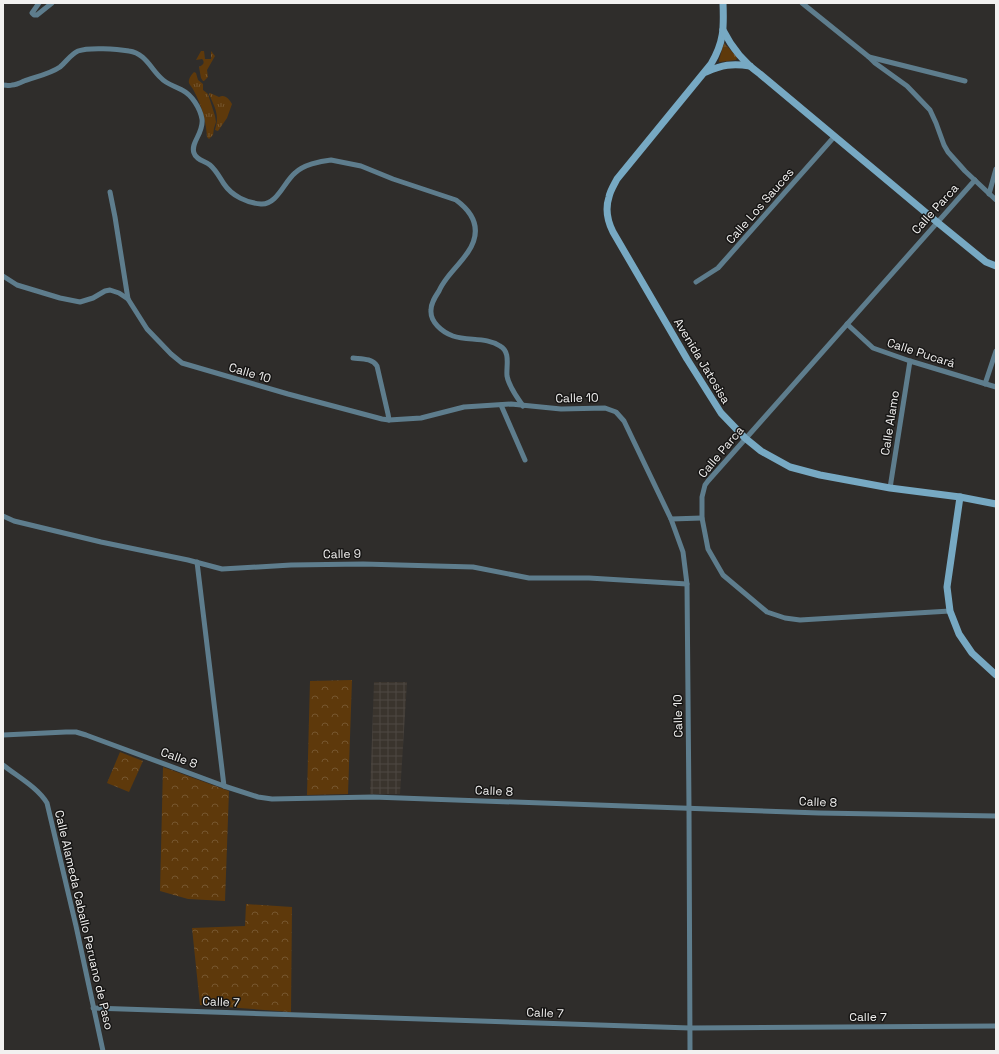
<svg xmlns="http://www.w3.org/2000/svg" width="999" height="1054" font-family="'Space Grotesk',sans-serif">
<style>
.industrial{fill:url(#industrial-grid)}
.grass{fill:url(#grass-tufts)}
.park{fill:url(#park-crowns)}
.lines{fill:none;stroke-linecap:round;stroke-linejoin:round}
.street{stroke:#5e7d8d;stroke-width:5}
.secondary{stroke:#77a9c3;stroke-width:7}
.labels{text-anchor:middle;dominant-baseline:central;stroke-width:3;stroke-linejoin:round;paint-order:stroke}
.street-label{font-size:12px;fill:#f2f1f0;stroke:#171615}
</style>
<defs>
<pattern id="industrial-grid" width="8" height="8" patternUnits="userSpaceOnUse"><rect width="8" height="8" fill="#3a342d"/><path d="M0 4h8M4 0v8" fill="none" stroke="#4d4842"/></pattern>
<pattern id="grass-tufts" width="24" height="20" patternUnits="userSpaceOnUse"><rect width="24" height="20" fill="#5e390b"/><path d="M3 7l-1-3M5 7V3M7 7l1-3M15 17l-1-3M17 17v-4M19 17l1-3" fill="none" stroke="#76562f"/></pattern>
<pattern id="park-crowns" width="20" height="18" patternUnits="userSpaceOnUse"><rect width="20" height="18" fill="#5e390b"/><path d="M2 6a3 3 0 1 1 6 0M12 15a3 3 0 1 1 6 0" fill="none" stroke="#76562f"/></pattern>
</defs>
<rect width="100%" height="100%" fill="#2f2d2b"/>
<path class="industrial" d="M374,682h33l-7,112h-30z"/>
<g class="grass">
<path d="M724,43l12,13 1,2 -1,2 -17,2v-2z"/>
<path d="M201,51h3l1,8h6v-8l4,5 -8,14 1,7 -4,4h-1l-2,-3 -2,-11c3,-2 6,-3 4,-7l-1,-1 -6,1z"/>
<path d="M194,72l2,1 2,7 5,4v6l5,4 7,22 1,6 -2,6 -1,7 -4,4 -2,-2c-1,-16 -5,-31 -13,-46 -1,-3 -4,-5 -5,-8 -1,-4 3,-9 5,-11z"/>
<path d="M210,93l9,4c6,-3 10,2 13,7l-5,14 -9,13 -3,-1c5,-15 0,-22 -6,-36z"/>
</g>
<g class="park">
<path d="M352,680l-4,114 -41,1 3,-114z"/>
<path d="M120,752l23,9 -14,31 -22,-9z"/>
<path d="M163,767l66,24 -4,110 -37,-2 -28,-8z"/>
<path d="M246,904l46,3 -1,105 -91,-7 -8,-77 53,-2z"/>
</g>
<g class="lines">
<g class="street">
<path d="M39,3l-7,10 2,2h3l15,-12"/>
<path d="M802,3l67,54 6,6 32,23 23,24 6,13 8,22 4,7 17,19 31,29"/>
<path d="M869,57l96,24"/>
<path d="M3,85c3,0 6,1 9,0 4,0 8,-2 12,-4 11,-4 26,-7 36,-14 6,-5 11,-13 18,-16 11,-4 39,-2 51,0 16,2 22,18 32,27 5,6 14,8 21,12 10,5 18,18 20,29 2,14 -12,24 -8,34 2,7 11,8 16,12 6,5 10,13 14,19 8,12 23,19 37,20 16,1 23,-22 34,-31 8,-8 25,-12 36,-13l30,6 32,13 63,21c19,14 26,31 12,52 -6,9 -14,17 -21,26 -3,4 -6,8 -8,13 -4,6 -8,12 -8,19 -1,12 11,22 22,26 15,5 34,1 47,10 11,6 6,20 7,30 2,11 10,21 16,30"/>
<path d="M110,192l5,25 13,82"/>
<path d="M989,194l7,-25"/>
<path d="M3,276l14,9 43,13 20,4 13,-4 12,-7 5,-1 9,3 9,6 19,30 24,25 11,9 106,31 94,25 7,1 32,-2 43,-11 47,-3 50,5 44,-1 11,4 8,9 47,98 12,33 4,32 2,224 1,243"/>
<path d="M696,282l22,-14 116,-131"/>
<path d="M847,324l26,24 37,13 86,26"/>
<path d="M353,358c8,1 19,0 24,8l11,48 1,6"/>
<path d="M985,384l11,-33"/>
<path d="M501,405l24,55"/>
<path d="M890,488l20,-127"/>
<path d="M3,516l11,5 87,21 87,18 34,9 69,-4 72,-1 110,3 56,11h60l98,6"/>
<path d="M671,519l31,-1"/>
<path d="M197,562l27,224"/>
<path d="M950,611l-150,9 -15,-2 -18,-6 -44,-37 -15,-26 -6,-31v-21l3,-12 3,-4 267,-301"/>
<path d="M3,735l63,-3h10l10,3 138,51 34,11 14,2 101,-2 446,16 177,3"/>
<path d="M3,765c15,12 34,22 44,38l29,123 27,125"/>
<path d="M93,1008l597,20 306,-2"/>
</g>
<g class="secondary">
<path d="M723,3c1,25 1,39 -12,61l-94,115c-3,6 -7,12 -8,18 -4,12 -1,25 4,35l74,127 34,54 24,25 16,13 29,16 30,8 70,13 70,9 36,7"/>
<path d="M723,30c9,18 20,32 37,44l177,148 49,40 10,4"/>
<path d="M706,72c16,-7 26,-9 44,-6"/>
<path d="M960,497l-13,90 3,24 9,23 13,19 24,22"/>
</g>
</g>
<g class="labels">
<g class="street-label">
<text transform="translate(760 206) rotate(-49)">Calle Los Sauces</text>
<text transform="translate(935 209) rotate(-48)">Calle Parca</text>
<text transform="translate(921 353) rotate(18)">Calle Pucará</text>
<text transform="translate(702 361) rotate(59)">Avenida Jatosisa</text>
<text transform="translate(250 373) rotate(16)">Calle 10</text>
<text transform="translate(577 398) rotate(-1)">Calle 10</text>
<text transform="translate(890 423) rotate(-81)">Calle Alamo</text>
<text transform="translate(721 452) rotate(-50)">Calle Parca</text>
<text transform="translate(342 554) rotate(-1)">Calle 9</text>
<text transform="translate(678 716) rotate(-91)">Calle 10</text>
<text transform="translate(179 758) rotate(20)">Calle 8</text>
<text transform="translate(494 791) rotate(2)">Calle 8</text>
<text transform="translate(818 802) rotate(2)">Calle 8</text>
<text transform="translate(84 920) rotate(77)">Calle Alameda Caballo Peruano de Paso</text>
<text transform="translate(221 1002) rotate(2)">Calle 7</text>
<text transform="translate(545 1013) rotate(2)">Calle 7</text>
<text x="868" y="1017">Calle 7</text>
</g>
</g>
<rect width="999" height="1054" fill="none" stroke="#f2f1f0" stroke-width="8"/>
</svg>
